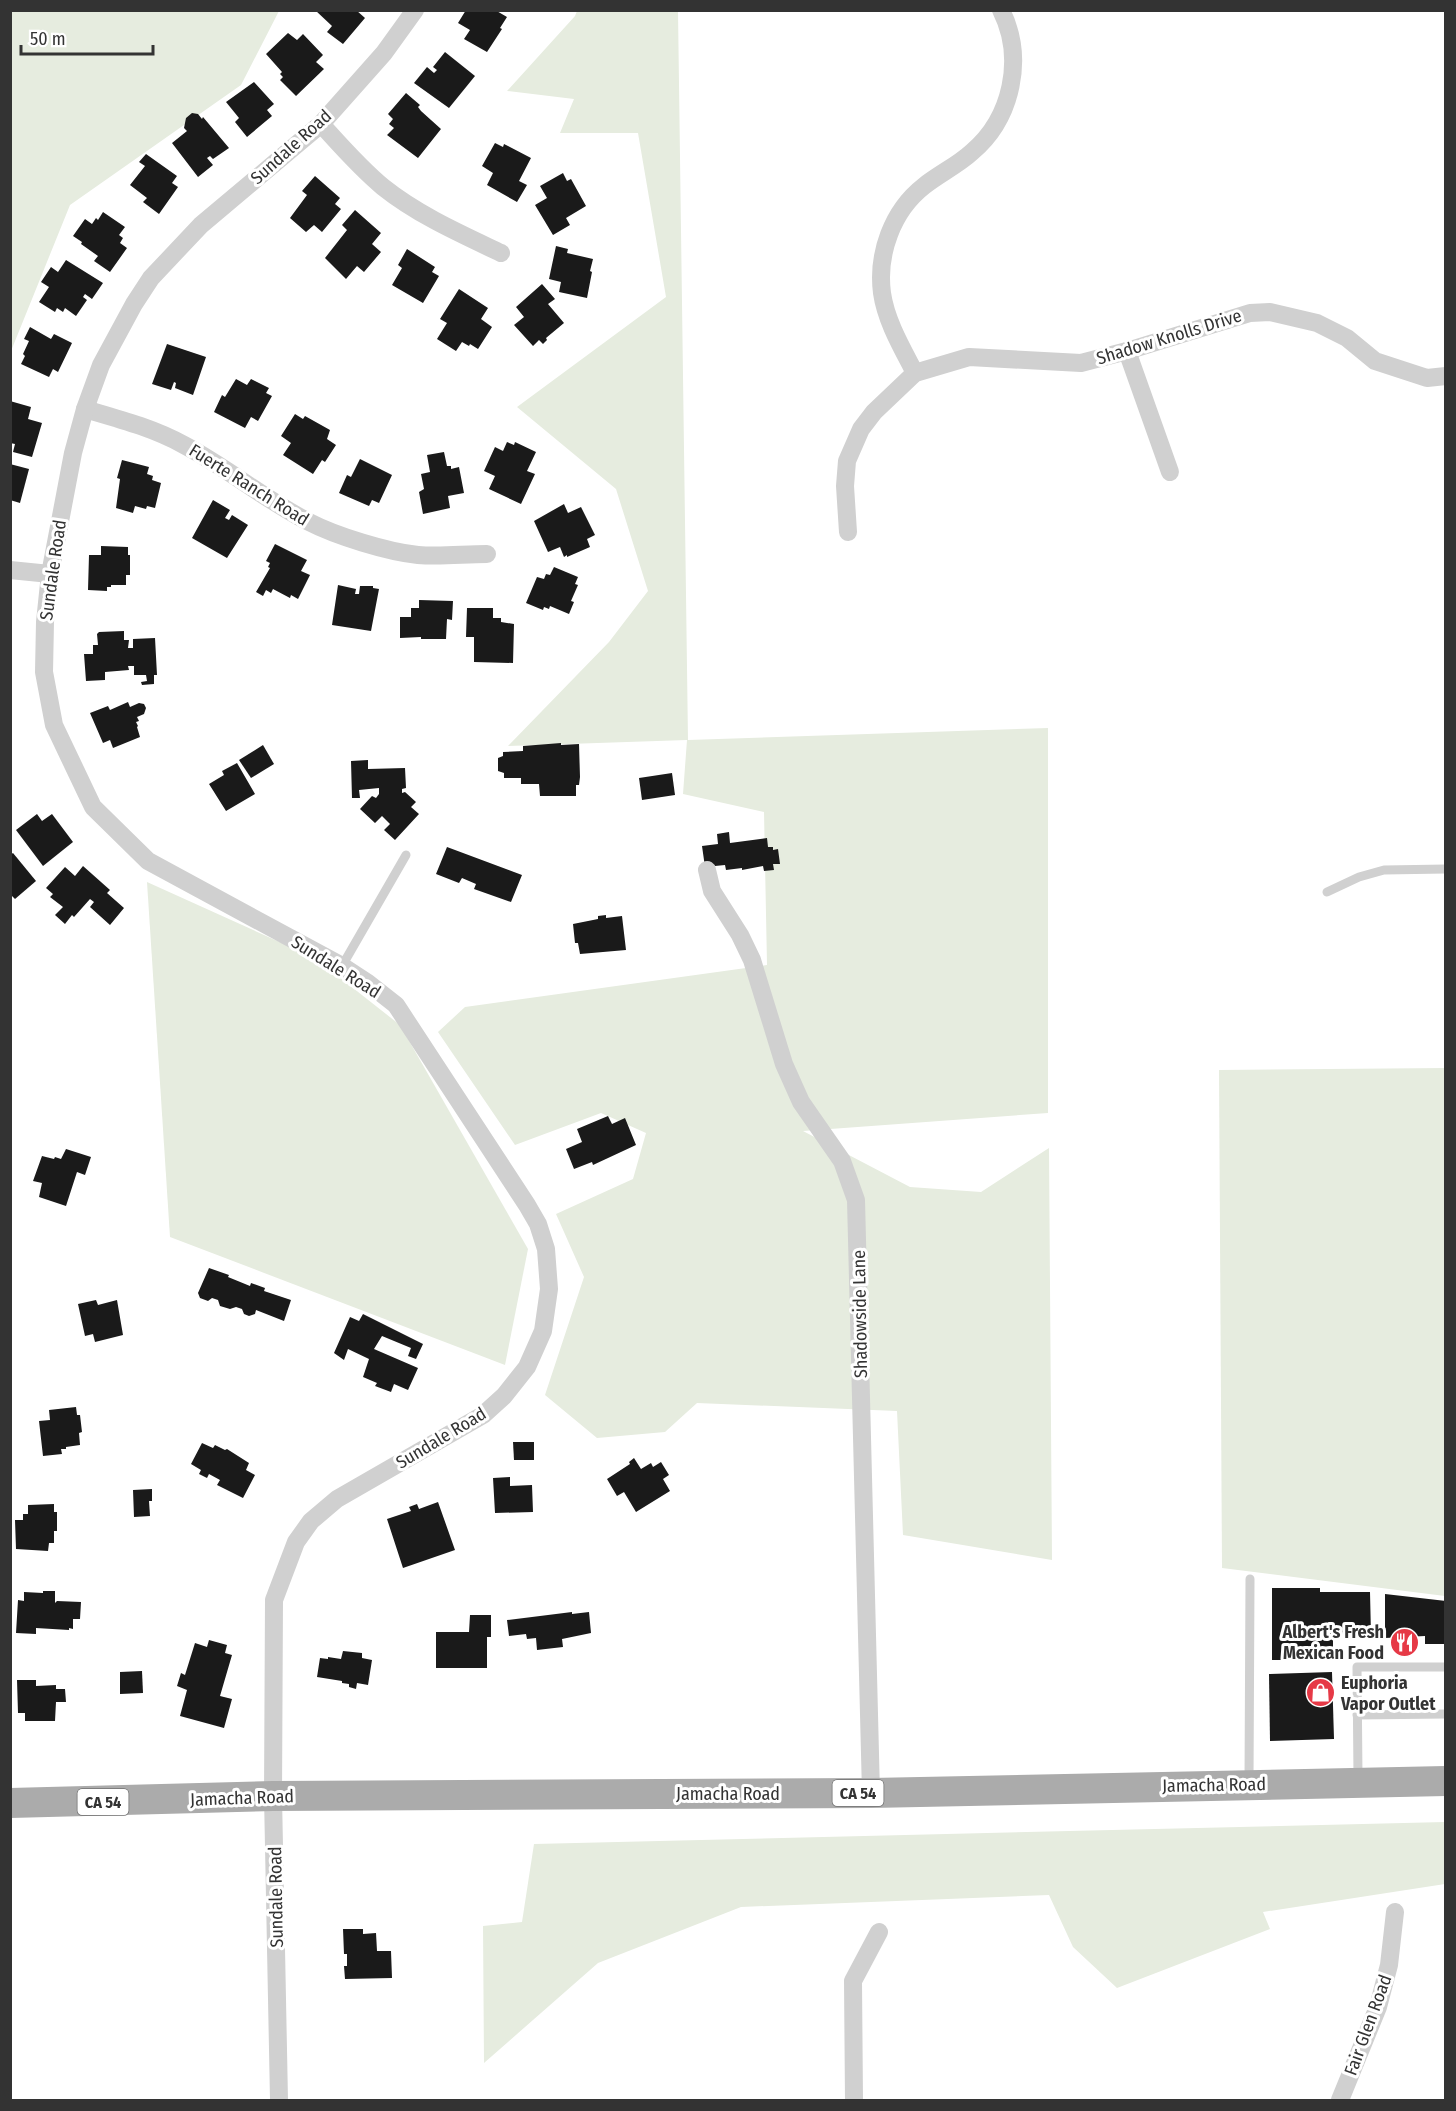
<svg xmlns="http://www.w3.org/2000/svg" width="1456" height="2111" font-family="'Fira Sans Condensed',sans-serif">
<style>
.green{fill:#e6ecdf}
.building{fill:#1a1a1a}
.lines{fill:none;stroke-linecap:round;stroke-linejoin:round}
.service{stroke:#d0d0d0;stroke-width:9}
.minor{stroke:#d0d0d0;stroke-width:18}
.primary{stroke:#ababab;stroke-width:30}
.labels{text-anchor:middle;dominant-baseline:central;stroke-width:6;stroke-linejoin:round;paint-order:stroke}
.shield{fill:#fff;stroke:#707070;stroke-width:1.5}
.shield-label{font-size:16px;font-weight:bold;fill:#333}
.street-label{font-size:18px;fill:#333;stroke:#fff}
.poi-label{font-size:18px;font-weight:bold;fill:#333;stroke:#fff;text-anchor:end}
</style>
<rect width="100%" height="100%" fill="#fff"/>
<g class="green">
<path d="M11,11h268l-38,74 -171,120 -59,146z"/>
<path d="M577,11h101l10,729 360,-12v385l-245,18 107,56 71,5 68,-44 3,412 -149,-25 -6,-124 -200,-8 -32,29 -68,6 -52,-43 39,-118 -28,-63 77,-35 13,-46 -45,-20 -86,32 -77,-113 27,-25 302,-42 -3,-153 -81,-18 4,-54 -179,6 101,-104 39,-51 -32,-102 -99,-82 149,-110 -28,-164h-78l14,-34 -67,-8 68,-75z"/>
<path d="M147,882l168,76 85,67 128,224 -23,116 -335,-128z"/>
<path d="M1445,1068v528l-223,-28 -3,-498z"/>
<path d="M1445,1822v62l-182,28 7,17 -153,59 -44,-41 -24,-52 -308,12 -143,56 -114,100 -1,-137 39,-4 12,-78z"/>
</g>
<g class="building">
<path d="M315,10h41l9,8 -22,26 -16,-12 5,-6z"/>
<path d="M466,10h29l12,7 -7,11 2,1 -15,23 -23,-13 6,-9 -12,-7z"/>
<path d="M288,33l9,7 6,-6 20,21 -7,7 8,7 -28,27 -16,-16 3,-3 -3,-3 2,-2 -16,-18z"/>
<path d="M445,52l30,24 -26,32 -35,-25 13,-16 7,6 3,-3 -4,-3z"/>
<path d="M254,82l20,22 -7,6 5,6 -25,21 -12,-15 4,-4 -13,-16z"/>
<path d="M406,93l14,12 -2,2 3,4 20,18 -23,29 -31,-23 7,-7 -5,-4 4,-5 -5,-5z"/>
<path d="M192,113l6,1 4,5 1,-2 26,31 -16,11 -3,-3 -3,2 6,7 -15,12 -26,-34 15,-12 -3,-3 2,-10z"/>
<path d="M495,143l8,4 1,-3 27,14 -12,23 8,4 -10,17 -30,-17 6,-12 -11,-7z"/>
<path d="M146,154l31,22 -5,7 6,4 -19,27 -16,-12 4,-4 -17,-13 15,-19 -6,-4z"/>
<path d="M563,173l4,8 4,-2 15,27 -20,12 4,7 -17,10 -18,-30 12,-7 -7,-12z"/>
<path d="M315,176l25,22 -5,6 6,5 -19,23 -8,-7 -8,7 -16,-14 17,-23 -5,-4z"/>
<path d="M355,210l26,23 -9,11 9,8 -17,20 -7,-6 -11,13 -21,-21 22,-28 -5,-5z"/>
<path d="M103,212l22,15 -6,8 4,3 -3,5 7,5 -17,24 -16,-11 4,-5 -17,-12 1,-2 -9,-6 12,-17 7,5 4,-6 2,2z"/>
<path d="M556,246l12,3 -1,4 26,6 -3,12 2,1 -5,26 -28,-6 2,-10 -12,-3z"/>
<path d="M407,249l28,18 -3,5 7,4 -16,27 -31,-18 10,-17 -4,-3z"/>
<path d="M66,260l37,23 -11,16 -7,-5 -2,3 4,3 -11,16 -11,-8 -2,4 -6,-4 -2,4 -16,-10 10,-15 -8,-5 10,-15 7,5z"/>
<path d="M542,284l13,15 -7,5 16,19 -18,15 1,2 -4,4 -4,-4 -6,6 -19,-21 10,-8 -8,-10z"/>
<path d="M459,289l29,19 -7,11 11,8 -14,22 -8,-5 -1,2 -7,-4 -6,9 -19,-12 10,-16 -7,-4z"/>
<path d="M30,327l21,12 3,-5 18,9 -14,29 -5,-3 -4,8 -28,-13 4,-8 -2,-2 6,-13 -5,-2z"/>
<path d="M167,344l39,13 -13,38 -18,-7 1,-5 -2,-1 -3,8 -19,-6z"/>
<path d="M236,379l11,6 4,-6 18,9 -3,5 6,3 -14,25 -7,-4 -6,11 -31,-16 8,-17 3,2z"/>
<path d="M10,401l21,6 -3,12 14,4 -10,34 -19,-5 2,-8 -5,-1z"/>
<path d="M295,414l8,5 2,-3 25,14 -3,9 9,6 -11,17 -3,-2 -9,14 -30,-19 8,-12 -10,-7z"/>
<path d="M507,442l7,3 1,-3 21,10 -9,19 8,3 -14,30 -32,-15 6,-13 -11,-5 11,-24 8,4z"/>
<path d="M444,452l3,14h4v3l8,-2 5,26 -16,3 2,12 -27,6 -4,-22 5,-3 -3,-15 9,-2 -3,-17z"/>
<path d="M360,459l32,16 -13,28 -7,-3 -3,6 -30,-13 8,-18 4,2z"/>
<path d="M122,460l27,7 -2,7 6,2 -1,4 9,3 -6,25 -8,-2 -1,3 -11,-3 -2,7 -17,-5 4,-29 -3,-1z"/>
<path d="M10,464l19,5 -9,34 -10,-3z"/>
<path d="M213,500l17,10 -5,8 4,2 3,-5 16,10 -21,33 -35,-20z"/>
<path d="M564,504l4,9 13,-6 14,28 -8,4 3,8 -23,10v-2l-3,2 -4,-10 -12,5 -14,-31z"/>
<path d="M275,544l32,16 -6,11 9,4 -12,24 -7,-4 -1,3 -17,-9 -2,4 -5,-3 -3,6 -7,-4 14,-24 -2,-1 2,-4 -4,-2z"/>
<path d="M101,546l27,1v8h2v20h-4v10h-15v2h-4v4l-19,-1 1,-35h12z"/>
<path d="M554,567l24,10 -3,7 3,1 -7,16 3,1 -5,12 -19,-8 -1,3 -5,-2 -1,3 -17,-7 11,-26 7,2 2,-5 4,1z"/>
<path d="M338,585l18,4 -1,5h4l1,-8h13v2l6,1 -8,42 -39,-6z"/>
<path d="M419,600l34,1 -1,19 -5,-1 -1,20h-25v-2l-21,1v-21h11v-9h8z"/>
<path d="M467,608h26v10h8v4l13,2 -1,39 -39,-1v-25h-8z"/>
<path d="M124,631v9h5l-1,8h5v-9l22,-1 2,37h-3v9l-12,1 -1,-3 6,-1 -1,-6h-12v-9h-6l1,4 -24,2v8l-19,1 -2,-27h9v-9h5l-1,-11 2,-2z"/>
<path d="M128,702l2,5 9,-4 5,1 2,4 -2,6 -7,3 2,4 -3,1 2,4 -1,1 3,10 -27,11 -3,-8 -7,3 -13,-30 18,-7 2,4z"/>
<path d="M561,743v2l18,-1 1,33 -1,8h-3v11h-36l-1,-12h-18v-6h-17v-5l-6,-2v-13l5,-2v-4l20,-1v-5z"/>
<path d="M263,745l11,19 -23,14 -12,-18z"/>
<path d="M368,760v9l37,-1 1,20 -4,1v4l3,-1 11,10 -5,5 8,7 -24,26 -11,-10 6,-6 -8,-8 -7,7 -15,-14 12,-13 4,2 3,-4v-6l-20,2 1,8h-8l-1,-37z"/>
<path d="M237,763l18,31 -29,17 -17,-27 15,-9 -2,-4z"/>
<path d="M672,773l3,22 -33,5 -3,-22z"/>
<path d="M37,814l5,7 10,-7 21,28 -30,24 -27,-36z"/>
<path d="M729,832l1,11 37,-5 1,9h5v3l5,-1 2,15h-7l1,6 -10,1 -1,-5 -21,4v-2l-16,2 -1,-5 -20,2 -3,-21 16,-2 -1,-10z"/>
<path d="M447,847l75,28 -11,27 -37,-13 2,-5 -14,-6 -3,5 -23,-9z"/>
<path d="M13,853l23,28 -21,18 -5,-5v-39z"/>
<path d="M83,866l27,24 -3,3 17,15 -14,17 -20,-18 4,-5 -4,-3 -16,18 -2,-2 -7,9 -10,-9 8,-8 -13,-10 3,-3 -7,-6 19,-21 10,9z"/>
<path d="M606,915v3l16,-2 4,34 -46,4 -2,-11h-3l-2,-19 25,-5v-3z"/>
<path d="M608,1116l4,8 13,-6 11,27 -43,20 -1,-3 -18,7 -8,-20 16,-7 -5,-13z"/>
<path d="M66,1149l25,8 -6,18 -8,-3 -11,34 -27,-9 3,-14 -9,-2 9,-25 12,3 1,-2 6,2z"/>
<path d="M209,1268l20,7 -1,2 22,9 1,-3 14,5 -1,3 27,9 -7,21 -28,-11 -1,4 -6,2 -5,-2 -2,-5 -6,-2 -6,2 -10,-3 -2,-6 -6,-2 -4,3 -8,-3 -2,-5z"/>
<path d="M96,1300l2,5 19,-5 6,35 -28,7 -2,-8 -8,2 -7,-32z"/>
<path d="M363,1314l60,30 -7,15 -8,-3 3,-8 -29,-12 -8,13 44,19 -10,22 -14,-6 -3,8 -16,-6 2,-3 -14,-6 6,-18 -21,-10 -4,11 -10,-7 16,-36 9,4z"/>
<path d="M76,1407l1,8h3l2,17 -3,1 1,12 -14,2v2h-5l1,5 -19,2 -4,-35 11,-1 -1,-10z"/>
<path d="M513,1442h21v18h-20z"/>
<path d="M202,1443l11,5 2,-3 10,5 2,-1 22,14 -3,7 9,5 -12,23 -26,-13 3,-5 -11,-6 -2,4 -8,-4 2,-4 -10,-6z"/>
<path d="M634,1458l7,11 10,-6 2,4 8,-5 8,13 -6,4 7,12 -34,21 -12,-20 -7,4 -10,-17 23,-15 -1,-2z"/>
<path d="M510,1477v9l22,-1 1,27 -38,1 -2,-35z"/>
<path d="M152,1489v12h-3l1,15 -16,1 -1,-27z"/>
<path d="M438,1502l17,48 -52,18 -16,-49 24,-8 -2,-4 8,-3 2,5z"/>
<path d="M54,1504v8h3v19h-3v12h-5l-1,8 -32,-2 -1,-29h8v-6h5v-9z"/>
<path d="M1272,1588h48v4h50l1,43 -38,1v24h-61z"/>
<path d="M43,1591h12v12l2,-2 24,1 -1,17h-7v10l-4,-1v2l-33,-2v6l-20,-1 2,-33 6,1v-9l19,1z"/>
<path d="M1385,1594l61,7v43h-21v-8l-40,2z"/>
<path d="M572,1612v2l17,-2 2,21 -29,6 1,8 -26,3 -1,-12 -9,1 -1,-5 -17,2 -2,-16z"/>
<path d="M470,1615h21v22h-4v31h-51v-36h33z"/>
<path d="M209,1640l18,5 -2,8 7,2 -12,41 12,3 -8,29 -44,-12 7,-26 -10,-4 4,-13 4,2 10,-32 12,4z"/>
<path d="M343,1651l19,2v5l10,2 -4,25 -11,-2 -1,6 -7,-2v-3l-7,-1v-2l-25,-4 3,-19 8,1v-2l13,2z"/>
<path d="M142,1671l1,22 -23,1v-22z"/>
<path d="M1332,1672l2,67 -64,2 -1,-67z"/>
<path d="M17,1680h19v6l20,-1v4h9l1,13h-10l-1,19h-30v-8h-7z"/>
<path d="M343,1929h20v5l13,-1 1,18h14l1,27 -47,1 -1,-13h3v-12h-3z"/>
</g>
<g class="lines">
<g class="service">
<path d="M1327,892l32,-15 25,-7 62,-1"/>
<path d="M342,966l64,-111"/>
<path d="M1357,1715l89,-1"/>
<path d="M1358,1777l-1,-110h89"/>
<path d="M1249,1782l1,-203"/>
</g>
<g class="minor">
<path d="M321,124c20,22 39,44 62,63 35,28 78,47 118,66"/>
<path d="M1127,351l43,121"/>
<path d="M915,373c-13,-25 -29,-52 -33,-80 -5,-39 10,-82 42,-107 15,-12 34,-21 48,-34 40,-34 53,-94 29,-142"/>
<path d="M85,409c34,10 68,19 99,36 44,23 81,55 125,77 27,14 79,30 109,33 23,2 46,-1 69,-1"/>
<path d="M848,532l-3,-46 2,-25 14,-32 13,-17 41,-39 54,-16 112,6 46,-12 123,-38 20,-1 47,11 30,15 28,23 52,17 19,-2"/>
<path d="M10,570l40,4"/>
<path d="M707,870l5,21 28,44 12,25 32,104 17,38 41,59 14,39 15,593"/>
<path d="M279,2100l-6,-304 1,-196 22,-58 15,-21 26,-22 146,-84 21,-19 23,-29 16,-36 6,-42 -3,-40 -8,-25 -11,-19 -131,-200 -28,-22 -26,-17 -194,-105 -55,-54 -39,-82 -10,-53 1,-50 5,-48 23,-121 12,-44 16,-44 33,-61 17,-26 50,-53 120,-101 63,-71 31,-43"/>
<path d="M854,2100l-1,-119 26,-49"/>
<path d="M1340,2100l38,-93 11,-42 6,-53"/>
</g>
<path class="primary" d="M10,1803l263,-7 598,-3 575,-12"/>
</g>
<defs>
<symbol id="restaurant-disc" viewBox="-11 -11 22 22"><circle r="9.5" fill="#e63946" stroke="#fff"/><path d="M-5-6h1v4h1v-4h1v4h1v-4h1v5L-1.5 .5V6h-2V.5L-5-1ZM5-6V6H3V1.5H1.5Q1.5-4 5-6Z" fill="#fff"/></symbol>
<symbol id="shop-disc" viewBox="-11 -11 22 22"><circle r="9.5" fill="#e63946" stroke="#fff"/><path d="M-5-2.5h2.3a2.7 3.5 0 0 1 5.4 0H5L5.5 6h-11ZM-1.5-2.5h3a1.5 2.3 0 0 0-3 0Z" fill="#fff"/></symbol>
</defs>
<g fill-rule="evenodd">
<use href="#restaurant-disc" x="1388" y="1626" width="33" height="33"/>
<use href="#shop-disc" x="1304" y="1676" width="33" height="33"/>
</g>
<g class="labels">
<g class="shield">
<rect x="832.5" y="1780" width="51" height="26" rx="4.5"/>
<rect x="77.5" y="1789" width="51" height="26" rx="4.5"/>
</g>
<g class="shield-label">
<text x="858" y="1793">CA 54</text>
<text x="103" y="1802">CA 54</text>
</g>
<g class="street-label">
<text transform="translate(291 147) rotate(-42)">Sundale Road</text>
<text transform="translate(1169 337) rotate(-17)">Shadow Knolls Drive</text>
<text transform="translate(249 485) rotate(32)">Fuerte Ranch Road</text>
<text transform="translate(53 570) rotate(-82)">Sundale Road</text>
<text transform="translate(336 967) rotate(32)">Sundale Road</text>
<text transform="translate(860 1314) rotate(-91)">Shadowside Lane</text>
<text transform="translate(441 1438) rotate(-31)">Sundale Road</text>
<text transform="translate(1214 1785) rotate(-1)">Jamacha Road</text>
<text x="728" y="1794">Jamacha Road</text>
<text transform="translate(242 1798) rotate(-2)">Jamacha Road</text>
<text transform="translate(276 1897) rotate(-91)">Sundale Road</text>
<text transform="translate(1368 2025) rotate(-70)">Fair Glen Road</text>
</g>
<g class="poi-label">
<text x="1384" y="1632">Albert's Fresh<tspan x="1384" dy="21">Mexican Food</tspan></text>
<text x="1341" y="1683" text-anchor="start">Euphoria<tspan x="1341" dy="21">Vapor Outlet</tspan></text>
</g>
</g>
<rect width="1456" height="2111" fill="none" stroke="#333333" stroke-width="24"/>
<path d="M21 45v9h132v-9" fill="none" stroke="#333333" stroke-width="3"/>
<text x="30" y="45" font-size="18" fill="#333333" stroke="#ffffff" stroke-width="4.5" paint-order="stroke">50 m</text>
</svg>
